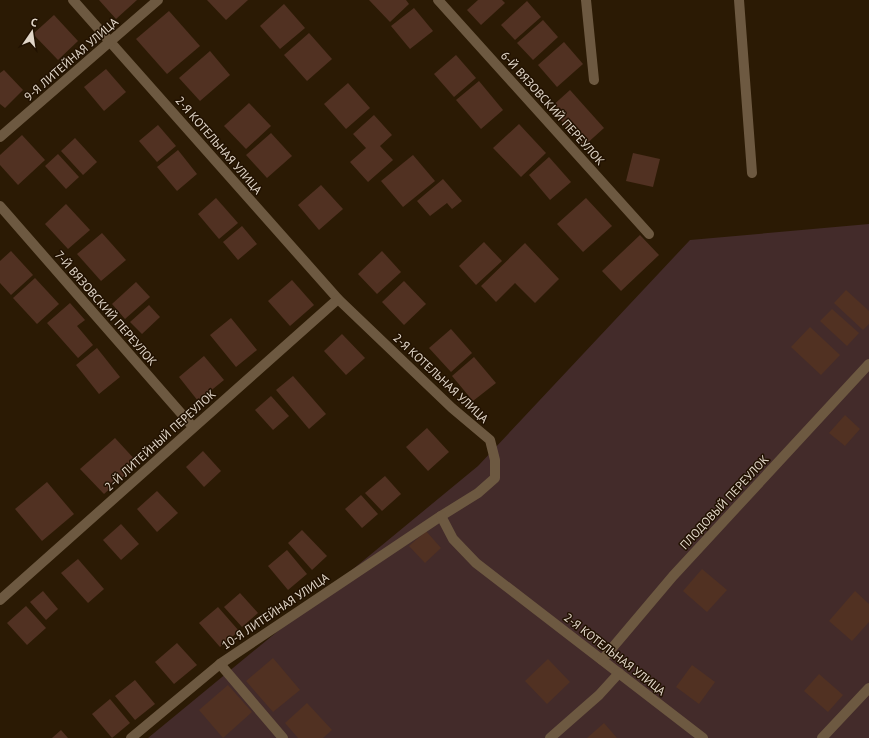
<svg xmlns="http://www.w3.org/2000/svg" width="869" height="738" font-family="'PT Sans',sans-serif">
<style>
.green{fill:#432b2a}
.building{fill:#513122}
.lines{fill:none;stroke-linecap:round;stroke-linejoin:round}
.minor{stroke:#6d5941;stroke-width:10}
.labels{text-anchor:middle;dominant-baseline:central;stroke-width:3;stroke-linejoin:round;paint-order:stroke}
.street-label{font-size:12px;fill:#e1d6c8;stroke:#211100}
</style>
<rect width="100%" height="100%" fill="#2b1a04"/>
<path class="green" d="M869,224v514h-721l330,-272 212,-226z"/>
<g class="building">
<path d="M99,0h38l-21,19z"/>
<path d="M207,0h41l-22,20z"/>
<path d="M369,0h37l3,4 -19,18z"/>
<path d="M478,0h24l3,3 -24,22 -14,-15z"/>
<path d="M527,1l14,16 -26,23 -14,-15z"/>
<path d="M284,4l21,24 -25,21 -20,-23z"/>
<path d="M414,8l19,23 -23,18 -19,-23z"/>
<path d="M169,11l31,35 -33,28 -31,-35z"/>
<path d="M54,15l24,26 -20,19 -25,-26z"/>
<path d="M543,20l15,17 -25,23 -16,-17z"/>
<path d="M309,33l23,26 -25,22 -23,-26z"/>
<path d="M564,42l19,22 -26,23 -19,-22z"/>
<path d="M210,51l20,24 -30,26 -21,-23z"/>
<path d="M456,55l20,23 -22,19 -20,-23z"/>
<path d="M106,69l20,23 -22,19 -20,-24z"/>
<path d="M4,70l19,20 -18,18 -5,-4v-31z"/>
<path d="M479,81l24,29 -22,19 -25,-29z"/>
<path d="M348,83l22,25 -24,21 -22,-25z"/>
<path d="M570,90l34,38 -20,18 -34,-38z"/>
<path d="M249,103l22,23 -25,23 -22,-23z"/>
<path d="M374,115l18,20 -12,11 13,14 -25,22 -18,-20 16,-14 -13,-14z"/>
<path d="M519,124l27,29 -25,24 -28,-29z"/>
<path d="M158,125l18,21 -19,16 -18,-21z"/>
<path d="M271,133l21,23 -25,22 -21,-23z"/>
<path d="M22,135l23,25 -27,25 -18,-20v-10z"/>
<path d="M75,138l22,24 -14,13 -22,-24z"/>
<path d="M178,150l19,24 -20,17 -20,-24z"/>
<path d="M633,153l27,6 -7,28 -27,-6z"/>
<path d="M58,154l21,23 -13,12 -21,-23z"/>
<path d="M413,155l22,26 -32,26 -22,-26z"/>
<path d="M549,157l22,25 -21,18 -21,-25z"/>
<path d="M443,179l19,22 -10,8 -5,-6 -17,13 -13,-15z"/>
<path d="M321,185l22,24 -24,21 -21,-25z"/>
<path d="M216,198l22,25 -19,16 -21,-25z"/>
<path d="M586,198l26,28 -29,26 -26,-28z"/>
<path d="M66,204l24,26 -22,19 -23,-25z"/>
<path d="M242,226l15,18 -19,16 -15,-18z"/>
<path d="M102,233l24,27 -25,21 -24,-27z"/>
<path d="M640,235l19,20 -38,36 -19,-20z"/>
<path d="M484,242l18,19 -26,24 -17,-19z"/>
<path d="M525,243l34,36 -24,24 -20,-20 -19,19 -15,-16z"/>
<path d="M11,251l22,24 -22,20 -11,-12v-22z"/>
<path d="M382,251l19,21 -24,22 -19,-20z"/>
<path d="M35,278l24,26 -22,20 -24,-26z"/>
<path d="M292,280l22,25 -24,21 -22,-25z"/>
<path d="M404,281l22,23 -22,21 -22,-23z"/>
<path d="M136,282l14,15 -25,22 -13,-15z"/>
<path d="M846,290l23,21v13l-6,6 -29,-27z"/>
<path d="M70,303l15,17 -8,6 16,19 -15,13 -31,-35z"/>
<path d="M149,305l11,12 -18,17 -12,-12z"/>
<path d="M832,309l27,24 -12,13 -27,-25z"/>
<path d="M231,318l26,32 -21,17 -26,-32z"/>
<path d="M810,327l30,28 -19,20 -30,-28z"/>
<path d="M451,329l21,24 -21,19 -22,-24z"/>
<path d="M342,334l23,24 -19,17 -22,-24z"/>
<path d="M97,348l23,29 -21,17 -23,-29z"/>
<path d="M204,356l20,24 -26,21 -19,-24z"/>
<path d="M474,357l22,26 -23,18 -21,-25z"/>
<path d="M293,376l33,38 -17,15 -33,-39z"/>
<path d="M271,396l18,20 -16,14 -18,-20z"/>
<path d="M845,415l15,14 -15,17 -16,-13z"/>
<path d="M427,428l22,24 -21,19 -22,-24z"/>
<path d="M115,438l23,25 -34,31 -24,-25z"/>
<path d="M203,451l18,20 -17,16 -18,-20z"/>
<path d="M385,476l16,18 -19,17 -17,-18z"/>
<path d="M47,482l27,32 -32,27 -27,-32z"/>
<path d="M157,491l21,22 -21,19 -20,-23z"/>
<path d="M361,495l17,19 -16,14 -17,-19z"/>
<path d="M121,524l18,20 -18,16 -18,-20z"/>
<path d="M302,530l25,26 -15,14 -24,-27z"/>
<path d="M426,531l15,17 -16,15 -16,-17z"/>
<path d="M287,550l20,24 -19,16 -20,-24z"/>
<path d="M78,559l26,30 -16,14 -27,-30z"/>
<path d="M702,569l25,21 -20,22 -24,-21z"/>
<path d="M43,591l15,18 -12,11 -16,-18z"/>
<path d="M855,591l14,13v18l-17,19 -23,-20z"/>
<path d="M240,593l18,20 -16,14 -18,-20z"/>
<path d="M26,606l20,22 -19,17 -20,-22z"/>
<path d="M218,607l21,24 -19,16 -21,-24z"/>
<path d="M177,643l20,22 -23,19 -19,-22z"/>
<path d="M273,658l27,32 -27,22 -27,-31z"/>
<path d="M548,659l22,23 -23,22 -22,-23z"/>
<path d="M692,665l23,17 -16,22 -23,-17z"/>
<path d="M819,674l24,21 -15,17 -24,-21z"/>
<path d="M135,680l20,24 -20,16 -20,-24z"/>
<path d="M228,685l24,27 -29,26 -24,-28z"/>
<path d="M110,699l20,24 -18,15 -20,-24z"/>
<path d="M307,703l25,27 -9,8h-25l-13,-15z"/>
<path d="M604,723l13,15h-30z"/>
<path d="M61,730l7,8h-16z"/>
</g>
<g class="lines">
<g class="minor">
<path d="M73,0l265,299 114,109 38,32 5,20v18l-17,15 -37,23 -221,148 -89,74"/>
<path d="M438,0l211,234"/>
<path d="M586,0l8,80"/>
<path d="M739,0l13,173"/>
<path d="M0,137l158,-137"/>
<path d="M0,206l193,221"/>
<path d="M441,516l12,23 23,24 227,175"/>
<path d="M0,600l338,-301"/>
<path d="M602,660l71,-84 196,-212"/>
<path d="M220,664l63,74"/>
<path d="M550,738l49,-43 20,-22"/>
<path d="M822,738l47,-50"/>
</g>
</g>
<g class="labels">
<g class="street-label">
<text transform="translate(71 59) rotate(-41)">9-Я ЛИТЕЙНАЯ УЛИЦА</text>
<text transform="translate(553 108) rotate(48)">6-Й ВЯЗОВСКИЙ ПЕРЕУЛОК</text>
<text transform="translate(219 145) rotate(49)">2-Я КОТЕЛЬНАЯ УЛИЦА</text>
<text transform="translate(106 308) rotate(49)">7-Й ВЯЗОВСКИЙ ПЕРЕУЛОК</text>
<text transform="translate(441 378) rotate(43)">2-Я КОТЕЛЬНАЯ УЛИЦА</text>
<text transform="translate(160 440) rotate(-42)">2-Й ЛИТЕЙНЫЙ ПЕРЕУЛОК</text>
<text transform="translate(724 502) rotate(-47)">ПЛОДОВЫЙ ПЕРЕУЛОК</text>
<text transform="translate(275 611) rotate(-34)">10-Я ЛИТЕЙНАЯ УЛИЦА</text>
<text transform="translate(615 654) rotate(38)">2-Я КОТЕЛЬНАЯ УЛИЦА</text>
</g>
</g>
<g transform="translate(32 32) rotate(13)" stroke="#211100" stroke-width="3" paint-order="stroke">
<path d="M0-3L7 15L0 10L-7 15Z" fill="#e1d6c8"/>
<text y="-6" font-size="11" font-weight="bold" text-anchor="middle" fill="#e1d6c8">С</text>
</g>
</svg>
